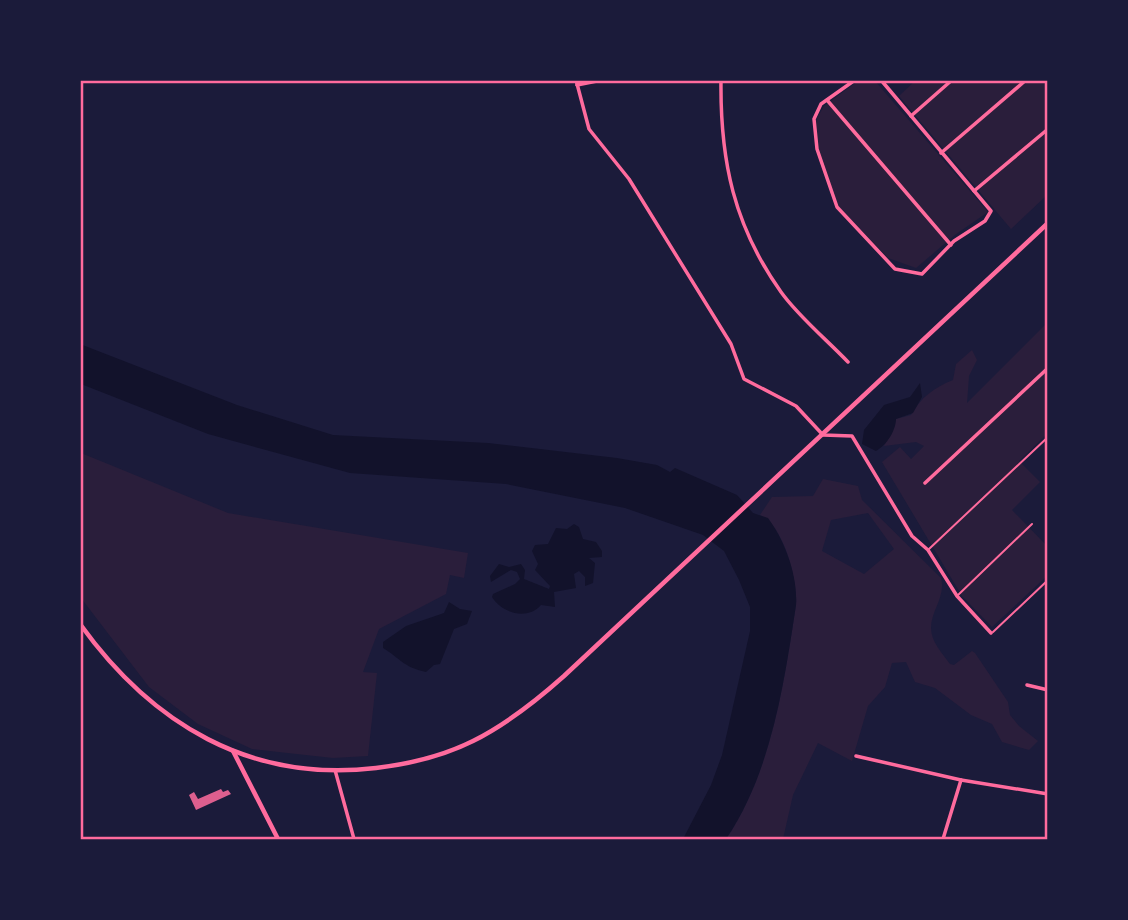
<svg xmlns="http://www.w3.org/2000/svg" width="1128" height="920" font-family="Helvetica,sans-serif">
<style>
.green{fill:#2a1e3b;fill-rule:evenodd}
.water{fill:#12122b}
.building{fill:#dd5f8e}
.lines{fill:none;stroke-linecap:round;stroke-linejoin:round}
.service{stroke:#ff6b9d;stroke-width:2}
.minor{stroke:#ff6b9d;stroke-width:3.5}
.tertiary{stroke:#ff6b9d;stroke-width:4.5}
.secondary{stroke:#ff6b9d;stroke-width:4.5}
.neatline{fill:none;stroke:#ff6b9d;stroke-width:2.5}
</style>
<rect width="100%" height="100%" fill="#1b1b3a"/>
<g class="green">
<path d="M858,81h17l113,131 -32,22 -40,34 -28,-10 -50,-52 -19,-56 -3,-30 8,-14z"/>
<path d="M915,81h132v114l-36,34 -112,-133z"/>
<path d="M1047,323v111l-28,27 21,21 -28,28 35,36v30l-55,51 -30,-31 -80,-134 18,-15 11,12 13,-13 -8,-4 -32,4 12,-27 15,-4c10,-18 24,-28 42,-35l3,-16 16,-14 5,10 -8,16 -2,27z"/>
<path d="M81,453l147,60 240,40 -4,25 -14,-3 -4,19 -67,35 -16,43 14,1 -9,83 -35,2 -81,-9 -54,-25 -49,-37 -68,-89z"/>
<path d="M823,479l35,7 4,14 79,78c5,19 -10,32 -10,50 0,14 12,26 19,36l4,1 18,-14 3,2 33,49 2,13 9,11 19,15 -9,9 -27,-8 -10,-18 -21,-9 -36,-27 -20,-6 -9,-20 -14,1 -7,24 -17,19 -16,55 -34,-18 -25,52 -10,44h-57c45,-66 58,-155 70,-234 2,-23 -12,-80 -36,-90l12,-18 41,-1zM868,513l26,36 -30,25 -42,-23 9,-31z"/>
</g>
<g class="water">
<path d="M80,344l157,61 96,30 155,8 129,15 40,7 13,7 5,-4 62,27 16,18 15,5c17,23 30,58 28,87 -12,79 -25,168 -70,234h-43l28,-54 11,-30 28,-124v-24l-11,-27 -15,-29 -21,-16 -78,-27 -119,-24 -156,-11 -142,-39 -127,-50z"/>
<path d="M920,383l2,14 -9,16 -17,6c0,11 -9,26 -20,32l-14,-7 2,-14 20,-25 26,-8z"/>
<path d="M574,524l5,3 4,12 13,3 6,9v6l-13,1 6,5 -2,20 -8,3v-9l-6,-6 -5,3 2,14 -22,4 1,15 -14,-2c-14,16 -39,8 -49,-8l1,-3 22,-10 5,-5 -3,-7 -6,-2 -20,12 -1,-6 9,-12 10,3 12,-3 4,6 -1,9 25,10 1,-3 -15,-16 3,-6 -6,-13 3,-6 13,-1 8,-16 11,1z"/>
<path d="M449,602l11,7 12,2 -5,13 -13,5 -14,35 -6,1 -8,7c-23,-5 -25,-13 -43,-24v-6l23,-16 38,-13z"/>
</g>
<path class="building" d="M221,789l2,3 5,-2 3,4 -35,16 -7,-15 5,-3 4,7z"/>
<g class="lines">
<g class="service">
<path d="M929,549l119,-112"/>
<path d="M957,596l75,-72"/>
<path d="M993,632l55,-52"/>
</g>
<g class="minor">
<path d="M576,80l13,49 40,50 102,165 13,35 52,27 27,29 29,1 60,100 16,14 29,46 34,37"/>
<path d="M721,80c-1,81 13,146 60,212 17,24 46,48 67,70"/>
<path d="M855,80l-34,24 -7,15 3,30 20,58 58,62 27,5 32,-33 31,-20 6,-10 -110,-131"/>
<path d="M577,85l25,-5"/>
<path d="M827,100l124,145"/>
<path d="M911,116l41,-36"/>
<path d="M941,153l85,-73"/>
<path d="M974,191l74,-62"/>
<path d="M925,483l123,-115"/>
<path d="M1027,685l21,5"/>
<path d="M856,756l105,24"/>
<path d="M335,770l19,69"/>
<path d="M943,839l18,-59 87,14"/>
</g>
<path class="tertiary" d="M233,751l45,88"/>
<path class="secondary" d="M80,624c72,100 170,159 296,144 33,-4 67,-12 97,-27 34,-17 63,-40 91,-65l484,-453"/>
</g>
<rect width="1128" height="920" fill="none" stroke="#1b1b3a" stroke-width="164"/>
<rect x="82" y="82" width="964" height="756" class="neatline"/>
</svg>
